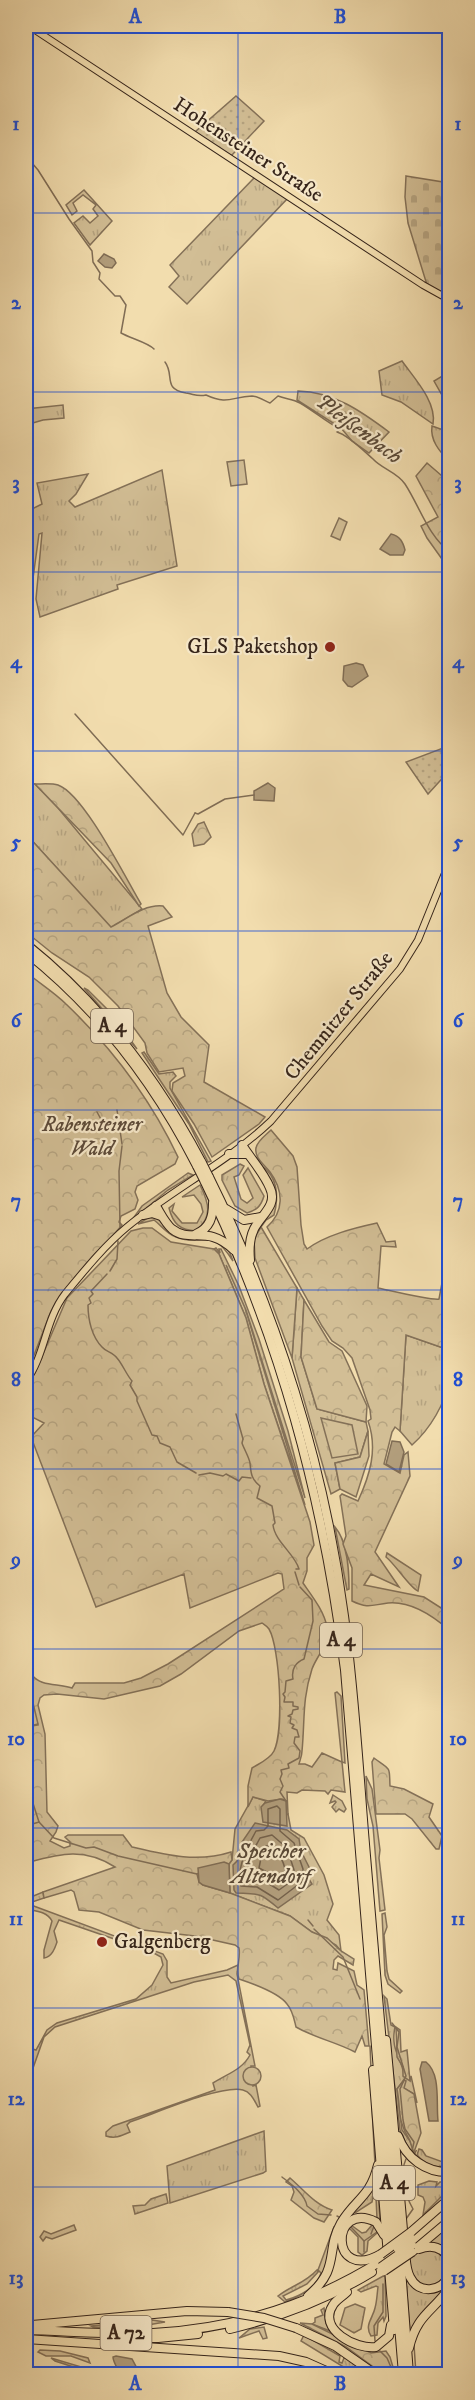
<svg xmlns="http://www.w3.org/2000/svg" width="475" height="2400" font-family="'IM FELL DW Pica',serif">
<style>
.grass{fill:url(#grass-tufts);stroke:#847158;stroke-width:1.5}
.forest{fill:url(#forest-crowns);stroke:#847158;stroke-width:1.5}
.wetland{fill:url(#wetland-marsh);stroke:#847158;stroke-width:1.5}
.cemetery{fill:url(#cemetery-stones);stroke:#847158;stroke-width:1.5}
.garden{fill:url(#garden-dots);stroke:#847158;stroke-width:1.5}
.pitch{fill:#d2be95;stroke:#847158;stroke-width:1.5}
.water{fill:#b29e7c;stroke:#806d55;stroke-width:1.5}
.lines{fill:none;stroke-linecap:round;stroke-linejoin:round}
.shore{stroke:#74614b;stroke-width:1.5}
.stream{stroke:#806d55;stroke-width:1.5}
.major-casing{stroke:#35241a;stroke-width:8}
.highway-casing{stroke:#35241a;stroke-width:10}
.major{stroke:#f2ddae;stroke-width:6}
.highway{stroke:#f2ddae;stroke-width:8}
.highway-bridge-casing{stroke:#35241a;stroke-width:10;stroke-linecap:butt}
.highway-bridge{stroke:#f2ddae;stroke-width:8}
.grid{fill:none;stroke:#1d4ed8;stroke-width:1.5;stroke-opacity:0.55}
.poi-dot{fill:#8f2418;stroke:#f7e9ca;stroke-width:2}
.labels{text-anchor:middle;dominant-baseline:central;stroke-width:4.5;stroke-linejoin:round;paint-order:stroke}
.shield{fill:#f7e9ca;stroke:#6f5f4f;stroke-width:1.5}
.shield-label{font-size:20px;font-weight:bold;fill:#35241a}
.street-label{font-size:21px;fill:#35241a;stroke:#f7e9ca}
.poi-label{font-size:21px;fill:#35241a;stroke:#f7e9ca;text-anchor:end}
.park-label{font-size:21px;font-style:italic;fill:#5c4a39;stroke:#f7e9ca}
.water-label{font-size:22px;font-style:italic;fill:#5a4937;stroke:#f7e9ca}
.neatline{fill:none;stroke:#1d4ed8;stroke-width:2}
.grid-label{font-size:20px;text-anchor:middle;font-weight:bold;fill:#1d4ed8}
</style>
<defs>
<pattern id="grass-tufts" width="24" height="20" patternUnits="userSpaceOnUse" patternTransform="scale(1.5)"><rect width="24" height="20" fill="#d2be95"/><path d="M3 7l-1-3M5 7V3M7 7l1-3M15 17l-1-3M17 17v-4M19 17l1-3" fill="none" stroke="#b5a380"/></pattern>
<pattern id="forest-crowns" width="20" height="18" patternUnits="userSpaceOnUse" patternTransform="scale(1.5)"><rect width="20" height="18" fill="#d2be95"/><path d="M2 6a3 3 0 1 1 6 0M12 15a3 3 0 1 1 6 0" fill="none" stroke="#b5a380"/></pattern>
<pattern id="wetland-marsh" width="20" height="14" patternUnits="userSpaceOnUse" patternTransform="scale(1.5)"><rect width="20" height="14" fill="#d2be95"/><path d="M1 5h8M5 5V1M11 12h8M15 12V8" fill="none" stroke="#b5a380"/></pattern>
<pattern id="cemetery-stones" width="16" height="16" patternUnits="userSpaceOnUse" patternTransform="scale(1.5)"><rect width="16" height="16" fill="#d2be95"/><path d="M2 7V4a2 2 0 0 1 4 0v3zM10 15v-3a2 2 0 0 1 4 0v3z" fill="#b5a380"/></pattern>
<pattern id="garden-dots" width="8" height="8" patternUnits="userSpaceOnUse" patternTransform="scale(1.5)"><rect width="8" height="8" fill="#d2be95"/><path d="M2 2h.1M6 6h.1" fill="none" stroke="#b5a380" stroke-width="1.8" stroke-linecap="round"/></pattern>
</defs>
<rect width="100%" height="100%" fill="#f2ddae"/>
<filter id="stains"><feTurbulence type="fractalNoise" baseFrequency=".00333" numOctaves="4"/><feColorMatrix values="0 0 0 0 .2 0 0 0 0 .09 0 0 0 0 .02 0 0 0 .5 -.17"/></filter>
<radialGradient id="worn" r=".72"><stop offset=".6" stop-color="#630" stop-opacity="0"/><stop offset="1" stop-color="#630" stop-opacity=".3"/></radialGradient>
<g class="grass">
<path d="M255,177l32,22 -100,105 -18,-17 10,-11 -9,-11z"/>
<path d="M84,190l28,31 -22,24 -16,-22 9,-7 7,7 8,-7 -5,-7 3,-4 -13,-10 -10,8 4,8 -5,4 -6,-10z"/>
<path d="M402,361c12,17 35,41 31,63l-32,-22 -19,-7 -3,-24z"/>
<path d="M298,391c36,1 63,20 91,41l-20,21 -17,-12 -11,-13 -44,-28z"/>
<path d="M63,405l1,13 -21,2 -17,5v-16z"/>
<path d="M432,426l14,5 3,-3v33c-10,-10 -19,-21 -17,-35z"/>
<path d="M162,470l15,96 -60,19 1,4 -78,28 -4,-18 6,-66 -3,1 -8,59 1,19 -6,2v-102l16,-8 -5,-21 51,-9 -12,20 -7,7 6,6z"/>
<path d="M26,782l9,2 23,24 84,101 -31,19 -85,-94z"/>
<path d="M84,988l4,2 24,24 25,35z"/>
<path d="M144,1052l15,22 14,-2 3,4 -6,6v6l41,73 -3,1 -19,-38 -47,-71z"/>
<path d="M240,1164l4,2 -5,9 -5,2 7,22 6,4 6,-5 -10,-23 5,-7 16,28c-3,10 -7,14 -17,17l-12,-7 -13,-26v-5z"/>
<path d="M260,1165c18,10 19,32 14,50l-8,5 -8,11 -1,-1c24,-31 17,-31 3,-65z"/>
<path d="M188,1173l5,2 -25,15 -36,30 10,-14z"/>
<path d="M200,1185c9,18 13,32 -4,46 -16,-1 -23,-7 -27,-23l5,-4 -2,7 10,12h15l6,-11 -2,-8 -7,-9 -12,2z"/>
<path d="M149,1217h8c6,7 12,16 21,19 22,9 44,-11 55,25 -23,-36 -28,-13 -57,-24 -9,-3 -14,-11 -22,-17l-16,4z"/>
<path d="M216,1248l4,5 -1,-4h2l18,37 20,53 29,92 17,67 -59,-188 -20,-45 19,43 60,197 -41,-121 -18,-66 -27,-64 -5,-5z"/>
<path d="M297,1288l7,12 -3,57 16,52 49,13 2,9 -8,26 -25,6 5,26 -9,5 -39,-136z"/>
<path d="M406,1335l43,15c0,9 2,20 0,29 -3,24 -19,50 -37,66l-12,-14z"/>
<path d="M335,1527c13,15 14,43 14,62l-2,1z"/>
<path d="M26,1534l7,38 -1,11 -5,4 1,37 -2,1v-42l1,-11h-1z"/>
<path d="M337,1692l4,4 4,67 -3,-1 -7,-69z"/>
<path d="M366,1776l6,13 8,61 -1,8 6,52 -5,1 -7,-85 -6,-27z"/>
<path d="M333,1795l9,6 4,8 -2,3 -5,-3 -3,3 -4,-5 4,-5 -1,-1 -5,2z"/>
<path d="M253,1797l13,4 -4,6 23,8 3,-1 3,16 13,8 20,37 9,29 -6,16 12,15 2,16 -5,-6 -24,-13 -22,-16 -60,-23 -1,-29 3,-4 3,-31z"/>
<path d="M43,1892l1,6 -12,4 -1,3 132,49 4,7v16l4,6 56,-13 11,-5 -1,9 18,92h-4l2,20 3,-1 4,21 -2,1c-4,-7 -7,-15 -15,-17 -21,-6 -89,24 -113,32l-3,3 3,7c-9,4 -15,7 -24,4v-4l7,-6 102,-36 -2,-7c14,-9 29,-13 37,-28l-3,-3 3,-7 -14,-64 -8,-6 -34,7 -139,45 -11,10 -12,34 -6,3v-16l3,-10 7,2 11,-20 10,-7 79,-24 16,-14 11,-20 -2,-8 -9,-5 -93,-32 -5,11 3,11c-2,6 -5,15 -13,16v-8l8,-29c-5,-10 -17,-10 -26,-12v-10z"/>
<path d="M385,1913l2,14 -3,8 3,36 2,8 13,12 -2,2 -12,-9 -3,-9 -3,-61z"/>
<path d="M384,1996l3,3 4,26 4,2c-5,24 7,30 9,49l6,4 1,-4 6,27 -3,-9 -11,-6v-7l-6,8 5,41 8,11 4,11 2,-1 -2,5 -5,-6 -9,-20z"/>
<path d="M264,2131l2,40 -3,2 -93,30 -3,-37z"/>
<path d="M419,2149l3,1 4,6 17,6 2,3c-9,5 -21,-2 -28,-10z"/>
<path d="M378,2180l2,40 -3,-1 -1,-22h-3l-1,5 -17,11 -2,-1 20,-24h2z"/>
<path d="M429,2181l8,1 -1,4 4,-4h9v7l-26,26 2,-13 -2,-5 -5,-2v-10z"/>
<path d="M166,2194l2,9 -33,11 -2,-8 12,-1 6,-6z"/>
<path d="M449,2222v34l-20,-15z"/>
<path d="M74,2225l2,5 -24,9 -6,-2 -3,4 -3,-4 4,-6 7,3z"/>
<path d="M351,2225l11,8 4,-1 6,-7 4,2 1,6 -9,8 -1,10 -5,4 -4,-3v-15l-9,-9z"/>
<path d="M334,2227l2,1c-8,39 -10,59 -51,74l-7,-6c14,-11 26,-12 39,-26l1,2 -11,12 -24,12 3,4c14,-4 31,-13 35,-27l-3,-3z"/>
<path d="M424,2249l14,1 10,12 1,12 -7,9 -18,4 -14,-13 -1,-15 8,-7z"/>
<path d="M405,2268l12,21 32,-7c-11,19 -28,31 -39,51z"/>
<path d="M385,2275l1,41 -2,5 -1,-4 -5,6 -1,12 -6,1c-7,-11 2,-18 4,-28 2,-7 2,-14 3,-21l-2,-1 -15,6 -3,-2z"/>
<path d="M355,2304l10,4 -4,21 -7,4 -14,-8 5,-17z"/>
<path d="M324,2308l2,15 4,8 -18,-7 3,-2v-4l8,-3 -2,-5z"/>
<path d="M152,2320l13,2 -35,6 -37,-1 -2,-1z"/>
<path d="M264,2327l3,11 -4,1 -4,-8 -20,7 11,-9z"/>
<path d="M304,2335l36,21 -1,6 3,1 2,-5h4l21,16h-19l-3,-5 -46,-28z"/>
<path d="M40,2350l20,1 28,7 2,5 -19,-7h-25l-8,-4z"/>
<path d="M51,2358l40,12 8,-1v1l-10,2 -34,-11z"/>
</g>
<g class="forest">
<path d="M449,372v31l-2,1 -13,-23z"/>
<path d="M427,463l22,19v87l-22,-31 -6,-12 17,-9 -22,-41z"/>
<path d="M35,784c7,0 17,-1 23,1 26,9 68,94 83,119l-2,2 -28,-43z"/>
<path d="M204,822l7,15 -7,7 -10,2 -2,-12 6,-10z"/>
<path d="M26,834l85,93c16,-8 33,-23 52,-21l9,11 -24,9 19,67 14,24 28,28 -5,37 61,35 -6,7 -47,33 -18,-33 -22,-33 1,-8 12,-7 -2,-8 -24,4 -12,-19 -2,-10 -27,-37 -29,-29 -37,-24 -26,-21z"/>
<path d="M26,972c13,11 28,20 40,32 46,44 85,96 112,153l-3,7 -38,22 -2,6 3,8 -3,9 -14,7 -2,6 3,3 -61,71 -10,15 -25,65z"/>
<path d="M271,1130l22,26 4,11 4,58 3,19 3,5c19,-14 47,-21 70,-26l9,19 9,-1 1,6 -15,-1 -3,42c10,2 56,13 61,11l8,-43 2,-3v97l-43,-15 -6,96 -5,-4 -3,5 -8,32 16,9 4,-18 4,-3 2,24 -35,76 24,35 -28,-13 -7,11 60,12 25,16v17c-16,-14 -39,-29 -61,-27 -17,2 -19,6 -36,-2v-33l-9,-24 3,-8 -6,-40 2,-2 16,7c12,-26 20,-52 10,-80l3,-2 -1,-9 -18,-52 -9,-10 -11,-7 -10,-15 -55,-99c17,-15 17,-36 3,-55 -5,-7 -16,-14 -14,-24 1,-7 10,-13 15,-18z"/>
<path d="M261,1227l36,61 -5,70 -37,-100 -1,-19z"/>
<path d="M143,1228h9l19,14 43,7 5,5 27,64 18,66 46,138 4,23 -7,13v13l-4,12c9,13 21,28 24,44 3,18 -9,26 -15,42 -10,31 -7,51 -10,82 0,5 -2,9 -3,13h6l7,3 10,-14 20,9 3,30 -14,-2 -3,4 -3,-3 -23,-1 -5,3 -10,-1 1,22 -3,1 1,-14 -4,-2 -14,2 -15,-4 -5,10v-21l4,-18c8,-5 18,-9 22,-17 10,-20 6,-103 -5,-122 -2,-3 -4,-4 -7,-6l-23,8 -58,43 -21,12 -56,13 -47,-5 -13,1 -4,3 -2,7 7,29 2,78 11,14 -2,6 -6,9 14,7 6,-2v-4l-5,-5 3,-2h55l9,12c34,8 65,16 99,5l1,8 -3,4c-11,-3 -23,4 -32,10l2,8 4,3 27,8 60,23 22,16 15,6 14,13 13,8 -1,6 -15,-9 -4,4 -1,9 4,1 1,-7 16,8 3,14 7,5 5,56h-4l-3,-10 -7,16c-19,-10 -40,-14 -59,-25 -2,-8 -3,-16 -9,-23 -8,-11 -36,-21 -48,-25 -4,-10 2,-20 0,-31l-4,-3 -40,-9 -52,-6 -44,-18 -20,-2 -5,-18 -3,-2 -27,8 -1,-6 72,-25c-32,-20 -55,-13 -89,-4v-136l12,-2 -8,-22 -4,1v-78l2,3 4,46c9,12 27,8 40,13l3,-5h49l17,-5 27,-14 116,-75 -2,-15 -4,-1 -88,35 -6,-34 -88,33 -65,-170 13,-14 -10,-5 -8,-9v-23l9,-13 32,-75 64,-67z"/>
<path d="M304,1300l25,42 13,9 25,55 -1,16 -49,-13 -16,-52z"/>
<path d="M321,1418l31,7 6,29 -26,4z"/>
<path d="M368,1431l1,25 -13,41 -16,-8 -5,-26 25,-6z"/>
<path d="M387,1553l34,22 -3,16c-8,-3 -22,-26 -32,-34z"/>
<path d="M374,1758c18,13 15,8 16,28l14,3 29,15 -4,13 13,19 -3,13h-3l-24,-30 -7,-5h-29l-4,-52z"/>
<path d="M396,2027l4,3 1,22 6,-2 3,31 -7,-5v-9l-6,-10z"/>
<circle cx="252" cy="2076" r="9"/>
<path d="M404,2080l2,1 -2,7 10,6 7,39 -7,19c-3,-4 -2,-8 -5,-13 -12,-19 -8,-29 -12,-50z"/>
<path d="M290,2178c13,11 25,27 42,32l-8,12 -10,-4 -23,-18 3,-8 -2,-6 -6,-4z"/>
<path d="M300,2323l12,1 59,29 15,-2 4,6 5,17h-12l-37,-27z"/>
</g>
<path class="wetland" d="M33,1703l5,21 -12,3v-23z"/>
<path class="cemetery" d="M406,176l43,7v113l-22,-11 -19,-62 -3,-26z"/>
<g class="garden">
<path d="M236,96l28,25 -33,35 -36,-24z"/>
<path d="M443,748l6,6v17l-21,23 -22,-32z"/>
</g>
<g class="pitch">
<path d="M244,460l3,24 -16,2 -4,-24z"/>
<path d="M339,518l8,4 -7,18 -9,-4z"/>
</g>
<g class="water">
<path d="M104,254l10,5 2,4 -4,5 -7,-1 -7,-6z"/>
<path d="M391,534c9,2 12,8 14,16l-2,5h-13l-10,-6z"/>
<path d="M356,663l7,2 5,11 -16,11 -4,-1 -5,-6 1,-14z"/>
<path d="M268,783l7,5 -1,13 -20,-1v-9z"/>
<path d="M392,1441l8,1 4,10 -5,20 -13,-8z"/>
<path d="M280,1799l6,2 1,25 -24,-4 -2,-15 4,-4z"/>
<path d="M255,1823l32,7 12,9 2,12 9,18 -3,7 5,8 -34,24c-19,-16 -18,-14 -42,-15l-2,-3 -1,-25 4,-4 5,-19z"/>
<path d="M224,1862l5,2 1,29 -27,-8 -4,-3 -1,-14z"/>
<path d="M422,2062h4c15,12 10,40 12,59h-9l-9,-52z"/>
<path d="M116,2356l16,3 8,15h-20c-2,-5 -7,-12 -7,-17z"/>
</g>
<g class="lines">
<g class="shore">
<path d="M277,1806l3,3v22l14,12 9,26v12l-25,19 -21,-13 -16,-1c-5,-17 6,-39 15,-55l8,-1 4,-4v-17z"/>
<path d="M272,1835l15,13 7,22 -1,10 -14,10 -13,-8 -17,-3 -2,-3 6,-25 7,-13z"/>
<path d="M270,1846c9,6 16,18 15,29l-5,4 -21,-11 3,-15 4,-7z"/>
</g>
<g class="stream">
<path d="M26,156l12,14 31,49 23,32 1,11 7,11 -1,6 16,17h5l6,9 -5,28c9,5 28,10 33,16"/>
<path d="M165,362c10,13 -3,27 21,31 8,1 11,4 20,2 22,10 25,2 46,1 6,0 13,5 18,7l8,-7c8,3 15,3 22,7 14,8 26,19 40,26l-3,3c11,3 28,20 36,27 9,10 24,13 32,25 15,23 23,52 45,68"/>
<path d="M75,714l108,121 12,-22"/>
<path d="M195,813l3,1 27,-15 29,-4"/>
<path d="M117,1110l5,34"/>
<path d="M97,1112c8,14 6,16 23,17"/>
<path d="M120,1227l-1,-56 3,-25"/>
<path d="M110,1271l7,-12 1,-18"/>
<path d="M107,1274l-16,17 2,3 -4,4 2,5 -3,2c0,15 4,32 14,42 4,5 11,5 15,11 6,7 9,16 15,23l-2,4 7,12v4l15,34 5,1 3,7 10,4 7,15 19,11"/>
<path d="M236,1414l7,25 -1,4c2,6 7,14 8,20 1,10 1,16 10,23l-3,12 15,8 3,17 -2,2c2,17 22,29 26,44h-3"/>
<path d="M199,1475l11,-2 13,3 3,-2 13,7 3,-4 9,1"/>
<path d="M295,1572l4,13"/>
<path d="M26,1678v32"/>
<path d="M26,1741l5,24 -1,29 9,28 15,16 32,10 8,-1 24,9 79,18"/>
<path d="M286,1801l-6,-9 3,-6 -3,-7 2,-5 -1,-4 8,-2 -1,-4 11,-6 1,-7 -6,-8 1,-6h4l-2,-7 -5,-2 2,-3 -4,-2 1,-6 -3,-1 4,-2 1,-4 5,-1v-2l-5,-1v-4h-9l1,-5 -2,-3 2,-2 1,-11 7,-2c-2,-10 3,-17 11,-20l9,-38 -1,-21 -12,-13"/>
<path d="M26,1826l13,-4"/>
<path d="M308,1920l5,6"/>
<path d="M314,1929l29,28 17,42"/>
<path d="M392,2023l7,9 -2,15 9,29 -6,13 3,31 2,9 9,13 -2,9"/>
<path d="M370,2046l1,23"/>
<path d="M372,2107l3,58"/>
<path d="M282,2177c9,7 23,17 25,29l11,8 13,1"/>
<path d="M378,2180l2,40"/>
<path d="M337,2216l2,1"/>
<path d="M406,2219l7,-10c-8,-14 -14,-35 -7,-50"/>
<path d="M351,2227l13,14"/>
<path d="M371,2234l3,-8"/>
<path d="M364,2252v-11l13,-9"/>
<path d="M375,2341l-1,-15 9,-14v-28"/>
<path d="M414,2345l2,29"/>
<path d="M380,2351l7,7 7,16"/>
</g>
<defs>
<g id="major">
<path d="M29,26l394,259 27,15"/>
<path d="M26,1381c19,-25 19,-61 39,-87 19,-23 39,-48 62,-67 46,-38 101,-65 144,-106l129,-152 18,-29 32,-79"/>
</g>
<g id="highway">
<path d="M26,944c75,60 131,134 176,219"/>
<path d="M26,952c73,58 129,132 171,214"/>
<path d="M242,1145c9,14 22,28 28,43 8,17 -9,27 -16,41 -5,10 -5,20 -4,31"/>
<path d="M229,1154h18"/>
<path d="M209,1177c68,137 115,287 135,439 11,79 15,160 22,240 11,130 22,259 33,388"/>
<path d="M204,1180c76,157 119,317 141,490l58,704"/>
<path d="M156,1206c5,8 9,17 16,23 19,15 35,-5 62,21"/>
<path d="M226,1209l18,11 17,-3"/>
<path d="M143,1215l9,-2 9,3"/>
<path d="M196,1234c14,-6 17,-17 17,-31"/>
<path d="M386,2040l18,201"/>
<path d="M373,2070l21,260"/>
<path d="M398,2136c8,22 28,37 52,36"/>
<path d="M411,2232l39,-34"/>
<path d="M419,2249c13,-5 24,-2 31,11"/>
<path d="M405,2252c1,9 1,18 5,25 9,18 31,15 40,-2"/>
<path d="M412,2252l38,-32"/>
<path d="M381,2254c-52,30 -51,-55 -5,-32l8,13"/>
<path d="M400,2256l9,118"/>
<path d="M347,2292c-4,4 -11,8 -14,13 -16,24 23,45 43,42l13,-11 2,-11"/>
<path d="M308,2296c33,-28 17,-45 33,-73 15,-25 29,-25 37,-58"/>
<path d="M32,2325l155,-14 41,1"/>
<path d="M296,2328l39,18 40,28"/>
<path d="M230,2329c50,-12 98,-30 142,-57"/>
<path d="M26,2330c42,1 85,5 127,3 81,-4 159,-29 228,-72"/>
<path d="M105,2338h53l40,-4"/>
<path d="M26,2339l253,17 27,6 27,12"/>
<path d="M409,2348c8,-34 24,-36 41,-61"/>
</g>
</defs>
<use href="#major" class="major-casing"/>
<use href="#highway" class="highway-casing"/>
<use href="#major" class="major"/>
<use href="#highway" class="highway"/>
<defs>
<g id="highway-bridge">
<path d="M202,1163l7,14"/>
<path d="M197,1166l7,14"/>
<path d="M398,2249l14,-10"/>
<path d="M381,2254l30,-22"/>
<path d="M381,2267l31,-22"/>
<path d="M384,2271l28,-19"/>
<path d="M228,2312l36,6 32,10"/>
</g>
</defs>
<use href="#highway-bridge" class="highway-bridge-casing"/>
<use href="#highway-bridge" class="highway-bridge"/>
</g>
<path class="grid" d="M238,26v2348M26,213h424M26,392h424M26,572h424M26,751h424M26,931h424M26,1110h424M26,1290h424M26,1469h424M26,1649h424M26,1828h424M26,2008h424M26,2187h424"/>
<g class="poi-dot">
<circle cx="330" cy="647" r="6"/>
<circle cx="102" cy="1942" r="6"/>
</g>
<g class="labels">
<g class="shield">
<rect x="91" y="1009" width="42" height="34" rx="4.5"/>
<rect x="320" y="1623" width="42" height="34" rx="4.5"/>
<rect x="373" y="2166" width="42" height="34" rx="4.5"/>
<rect x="100.5" y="2316" width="51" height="34" rx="4.5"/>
</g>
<g class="shield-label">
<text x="112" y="1026">A 4</text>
<text x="341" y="1640">A 4</text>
<text x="394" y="2183">A 4</text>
<text x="126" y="2333">A 72</text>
</g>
<g class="street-label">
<text transform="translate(248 150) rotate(33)">Hohensteiner Straße</text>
<text transform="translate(339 1016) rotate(-51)">Chemnitzer Straße</text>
</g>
<g class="poi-label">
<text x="318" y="647">GLS Paketshop</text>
<text x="114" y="1942" text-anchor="start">Galgenberg</text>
</g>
<g class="park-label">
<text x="92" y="1125">Rabensteiner<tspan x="92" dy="24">Wald</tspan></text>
</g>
<g class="water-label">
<text transform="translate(359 429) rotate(37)">Pleißenbach</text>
<text x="271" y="1851">Speicher<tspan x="271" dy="25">Altendorf</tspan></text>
</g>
</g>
<rect width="475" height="2400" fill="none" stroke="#f2ddae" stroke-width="66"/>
<rect x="33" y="33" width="409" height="2334" class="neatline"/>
<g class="grid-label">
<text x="135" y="23">A</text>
<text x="340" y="23">B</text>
<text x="16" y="130">1</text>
<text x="458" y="130">1</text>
<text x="16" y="309">2</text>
<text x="458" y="309">2</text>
<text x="16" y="489">3</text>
<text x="458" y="489">3</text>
<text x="16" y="668">4</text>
<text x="458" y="668">4</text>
<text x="16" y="848">5</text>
<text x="458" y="848">5</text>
<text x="16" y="1027">6</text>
<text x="458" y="1027">6</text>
<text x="16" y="1207">7</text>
<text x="458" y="1207">7</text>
<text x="16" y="1386">8</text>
<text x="458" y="1386">8</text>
<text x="16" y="1566">9</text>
<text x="458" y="1566">9</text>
<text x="16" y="1745">10</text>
<text x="458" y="1745">10</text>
<text x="16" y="1925">11</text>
<text x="458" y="1925">11</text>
<text x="16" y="2105">12</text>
<text x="458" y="2105">12</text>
<text x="16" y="2284">13</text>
<text x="458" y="2284">13</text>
<text x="135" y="2390">A</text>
<text x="340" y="2390">B</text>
</g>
<rect width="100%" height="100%" filter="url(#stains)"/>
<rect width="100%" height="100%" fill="url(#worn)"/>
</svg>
